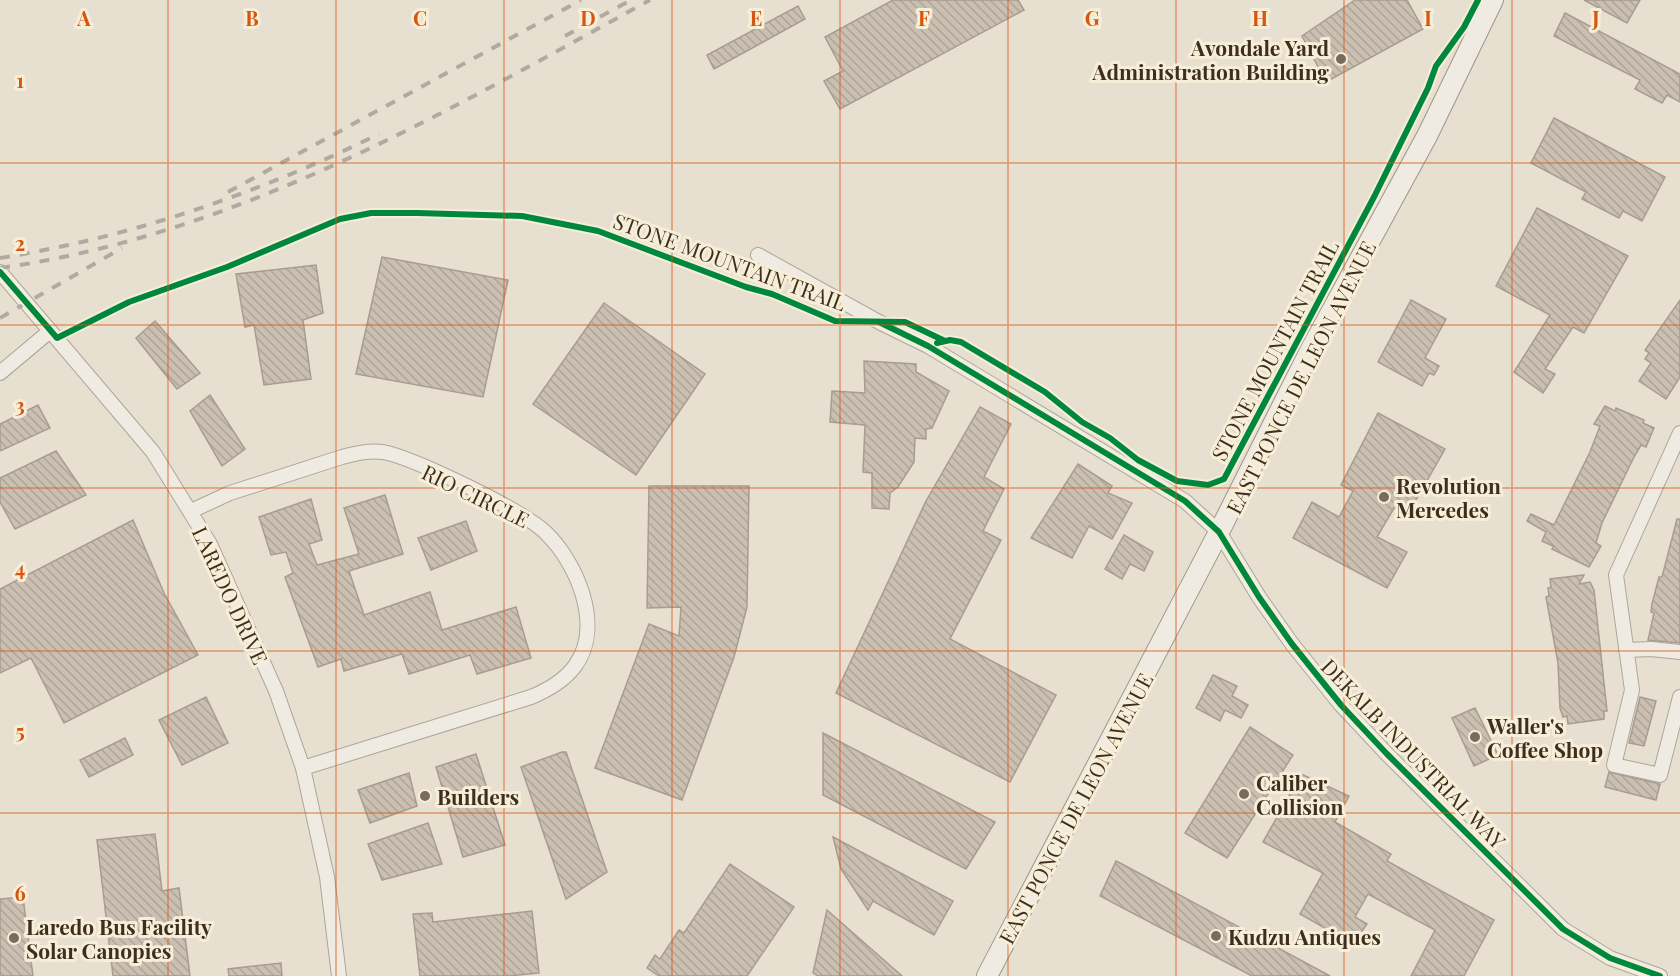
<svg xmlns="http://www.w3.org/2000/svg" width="1680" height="976" font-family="'Playfair Display',serif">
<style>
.building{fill:url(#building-back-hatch);stroke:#a89c90;stroke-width:1.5}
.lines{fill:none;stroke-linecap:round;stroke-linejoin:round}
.minor-casing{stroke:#ada599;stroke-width:16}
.secondary-casing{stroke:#9c958a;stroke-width:22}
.minor{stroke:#efebe3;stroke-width:14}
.secondary{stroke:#efebe3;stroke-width:20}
.rail{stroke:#afaaa2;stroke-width:4;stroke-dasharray:10 10;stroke-linecap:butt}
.cycleway-casing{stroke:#f7eed8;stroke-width:10}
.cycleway{stroke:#00873e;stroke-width:6}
.grid{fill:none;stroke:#d7550e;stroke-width:1.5;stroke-opacity:0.55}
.poi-dot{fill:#786c5e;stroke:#f7eed8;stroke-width:2}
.labels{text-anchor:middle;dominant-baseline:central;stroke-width:6;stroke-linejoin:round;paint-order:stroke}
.poi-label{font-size:21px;font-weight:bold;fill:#3d2e20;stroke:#f7eed8;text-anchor:start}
.street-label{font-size:21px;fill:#3d2e20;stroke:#f7eed8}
.grid-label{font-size:20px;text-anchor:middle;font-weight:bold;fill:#d7550e;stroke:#f7eed8;stroke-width:6;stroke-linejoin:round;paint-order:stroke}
</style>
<defs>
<pattern id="building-back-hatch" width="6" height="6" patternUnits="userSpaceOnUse" patternTransform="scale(1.5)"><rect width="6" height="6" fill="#cbbfb2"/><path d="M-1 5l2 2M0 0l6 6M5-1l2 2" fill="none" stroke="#afa499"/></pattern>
</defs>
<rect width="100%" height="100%" fill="#e7e0d1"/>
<g class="building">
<path d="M893,0h125l6,10 -184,99 -16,-28 19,-10 -18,-34z"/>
<path d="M1355,0h52l16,29 -97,53 -24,-46z"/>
<path d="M1584,0h56l-13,23z"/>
<path d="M798,6l7,13 -91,50 -7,-14z"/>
<path d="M1565,13l115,61v28l-13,-7 -5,8 -27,-14 5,-9 -86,-44z"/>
<path d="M1554,118l111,59 -23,44 -19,-10 -4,7 -37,-19 4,-7 -55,-29z"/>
<path d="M1537,208l91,48 -44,77 -11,-6 -28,42 10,5 -12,19 -29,-21 36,-57 -54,-29z"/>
<path d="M382,257l126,23 -25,117 -127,-23z"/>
<path d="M316,265l7,48 -20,7 8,59 -47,6 -10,-60 -9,2 -9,-53z"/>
<path d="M1411,300l35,19 -21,39 14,8 -5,9 -5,-2 -7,13 -44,-24z"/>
<path d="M1680,300v77l-14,22 -27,-18 12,-18 -6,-4 4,-6 -4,-3z"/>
<path d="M604,303l101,71 -69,101 -103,-71z"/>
<path d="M155,321l45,52 -23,16 -41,-51z"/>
<path d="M864,361l52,3v8l33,19 -17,37 -6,1v10l-11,-1 -1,24 -16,25 -8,6 -1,16 -17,-1v-35l-9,-1 2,-47 -35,-3 2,-31 33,2z"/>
<path d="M210,395l35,54 -23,17 -32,-55z"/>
<path d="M38,405l12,23 -50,23v-27z"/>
<path d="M1605,406l10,5 1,-3 28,12 -1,3 11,5 -8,19 -5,-2 -7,12 -32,66 -6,20 5,3 -12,21 -37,-18 1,-3 -11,-5 4,-9 -19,-11 4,-7 23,11 36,-73 10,-26 -6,-2z"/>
<path d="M980,407l31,17 -27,53 20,12 -21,42 18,9 -51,99 106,56 -46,87 -174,-89 90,-192z"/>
<path d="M1378,413l67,36 -37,65 -14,-6 -17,29 30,15 -20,36 -94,-50 19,-36 27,15 14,-26 -12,-6z"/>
<path d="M56,451l30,44 -71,34 -15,-27v-24z"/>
<path d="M1078,464l34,22 -4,7 24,10 -20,36 -23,-13 -17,32 -41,-20z"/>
<path d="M649,486h100l-2,121 -13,50 -52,143 -87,-32 54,-144 30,12 2,-29 -34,1z"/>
<path d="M385,495l18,59 -54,17 15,44 66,-23 12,38 74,-23 15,51 -54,16 -7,-19 -61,19 -7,-20 -58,17 -3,-12 -23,8 -33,-90 8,-4 -7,-21 -15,3 -12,-38 52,-18 11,41 -13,4 8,21 42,-11 -15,-46z"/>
<path d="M1677,519h3v124l-32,-3 6,-27 -3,-1 1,-8 7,-27h3z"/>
<path d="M133,520l31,73 34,62 -134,68 -33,-65 -31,15v-84z"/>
<path d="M466,521l11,30 -46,19 -13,-32z"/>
<path d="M1124,535l29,17 -9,19 -14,-7 -8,15 -17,-10z"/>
<path d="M1584,575l-5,9 11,-2 4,8 13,121h-3v8l-36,5 -1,-8 -4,1 -3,-9 -2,-45 -12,-66 3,-1 -1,-8 3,-1 -1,-8z"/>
<path d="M1213,675l24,11 -5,10 16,9 -7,13 -16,-8 -5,11 -24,-13z"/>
<path d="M206,697l22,46 -46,22 -23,-45z"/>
<path d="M1640,697l16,4 -12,45 -15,-3z"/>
<path d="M1475,708l23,47 -24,11 -22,-48z"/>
<path d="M1250,727l43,28 -66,103 -42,-25z"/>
<path d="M823,733l172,89 -29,47 -143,-74z"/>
<path d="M125,738l8,17 -44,22 -9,-17z"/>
<path d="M562,752h4l41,120 -41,27 -45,-132z"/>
<path d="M476,754l29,91 -42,12 -27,-90z"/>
<path d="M1609,772l51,12 -4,16 -51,-13z"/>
<path d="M409,773l8,33 -47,17 -12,-33z"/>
<path d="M1301,774l48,22 -14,26 56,32 -4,7 107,59 -30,56h-53l24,-46 -67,-36 -13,23 12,7 -14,20 -53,-30 23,-41 -60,-31z"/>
<path d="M428,823l14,41 -60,16 -14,-36z"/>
<path d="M155,834l7,57 17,-3 11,88h-77l-16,-136z"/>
<path d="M833,837l120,64 -19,34 -61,-34 -5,9 -27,-41z"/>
<path d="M1116,861l6,3 208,112h-78l-152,-80z"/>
<path d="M730,864l64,43 -47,69h-88l-12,-8 8,-13 5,4 19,-29 5,3z"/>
<path d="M23,897l10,79h-33v-77z"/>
<path d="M827,910l75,66h-84l-5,-3z"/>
<path d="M532,911l7,62 -31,3h-88l-7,-62 19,-1 1,9z"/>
<path d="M281,963l1,13h-53l-1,-7z"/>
</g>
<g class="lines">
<defs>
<g id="minor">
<path d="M758,255l121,67 49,24 257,155 34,31 40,65 33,47 49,61 46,49 176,175 47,29 50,18"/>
<path d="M0,272l153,180 57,92 66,147 27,77 24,109 12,99"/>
<path d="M0,373l50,-42"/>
<path d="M1680,433l-64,142 16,115 -18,75 46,10 20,-78"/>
<path d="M191,511l39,-18 112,-36c14,-4 27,-7 41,-5 31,6 141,59 163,81 31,30 58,93 29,133 -11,15 -27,24 -44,31l-228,71"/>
<path d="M1626,650l25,-1 29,3"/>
</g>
<path id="secondary" d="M987,976l232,-444 92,-183 116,-213 66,-136"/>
</defs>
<use href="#minor" class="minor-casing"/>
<use href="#secondary" class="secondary-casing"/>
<use href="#minor" class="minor"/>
<use href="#secondary" class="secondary"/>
<g class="rail">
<path d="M565,36l66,-36"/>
<path d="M228,192l353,-192"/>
<path d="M0,258c132,-21 259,-65 379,-124"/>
<path d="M0,268c236,-33 444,-155 650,-268"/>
<path d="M0,318l122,-70"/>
</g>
<defs>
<g id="cycleway">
<path d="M0,272l57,66 72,-36 98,-35 113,-48 31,-6h46l105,3 76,15 148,56 26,7 63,27 70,1 40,19"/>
<path d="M879,322l49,24 257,155 34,31 40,65 33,47 49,61 46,49 176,175 47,29 50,18"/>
<path d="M937,343l13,-3 11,2 84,50 37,30 28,16 28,22 39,21 31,4 16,-6 150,-282 54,-109 8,-22 28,-39 14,-27"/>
</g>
</defs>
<use href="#cycleway" class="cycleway-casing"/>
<use href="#cycleway" class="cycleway"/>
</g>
<path class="grid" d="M168,0v976M336,0v976M504,0v976M672,0v976M840,0v976M1008,0v976M1176,0v976M1344,0v976M1512,0v976M0,163h1680M0,325h1680M0,488h1680M0,651h1680M0,813h1680"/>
<g class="poi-dot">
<circle cx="1341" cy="59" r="6"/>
<circle cx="1384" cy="497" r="6"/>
<circle cx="1475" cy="737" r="6"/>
<circle cx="1244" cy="794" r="6"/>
<circle cx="425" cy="796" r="6"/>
<circle cx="1216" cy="936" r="6"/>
<circle cx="14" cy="938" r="6"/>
</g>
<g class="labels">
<g class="poi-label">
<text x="1329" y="47" text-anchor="end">Avondale Yard<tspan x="1329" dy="24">Administration Building</tspan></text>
<text x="1396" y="485">Revolution<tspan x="1396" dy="24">Mercedes</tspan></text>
<text x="1487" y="725">Waller's<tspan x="1487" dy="24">Coffee Shop</tspan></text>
<text x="1256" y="782">Caliber<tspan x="1256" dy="24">Collision</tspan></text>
<text x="437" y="796">Builders</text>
<text x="26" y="926">Laredo Bus Facility<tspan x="26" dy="24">Solar Canopies</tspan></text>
<text x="1228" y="936">Kudzu Antiques</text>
</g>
<g class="street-label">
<text transform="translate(730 261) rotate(20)">STONE MOUNTAIN TRAIL</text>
<text transform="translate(1274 350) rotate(-62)">STONE MOUNTAIN TRAIL</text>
<text transform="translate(1300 377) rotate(-63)">EAST PONCE DE LEON AVENUE</text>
<text transform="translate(476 495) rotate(26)">RIO CIRCLE</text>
<text transform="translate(231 595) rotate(65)">LAREDO DRIVE</text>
<text transform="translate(1414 753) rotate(46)">DEKALB INDUSTRIAL WAY</text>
<text transform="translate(1075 808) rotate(-62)">EAST PONCE DE LEON AVENUE</text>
</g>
</g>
<g class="grid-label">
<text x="84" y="26">A</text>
<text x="252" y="26">B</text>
<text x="420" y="26">C</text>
<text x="588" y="26">D</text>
<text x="756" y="26">E</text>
<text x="924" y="26">F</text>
<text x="1092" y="26">G</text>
<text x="1260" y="26">H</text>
<text x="1428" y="26">I</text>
<text x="1596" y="26">J</text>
<text x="20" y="88">1</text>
<text x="20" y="251">2</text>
<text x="20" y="413">3</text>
<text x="20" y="576">4</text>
<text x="20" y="739">5</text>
<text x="20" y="901">6</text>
</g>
</svg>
